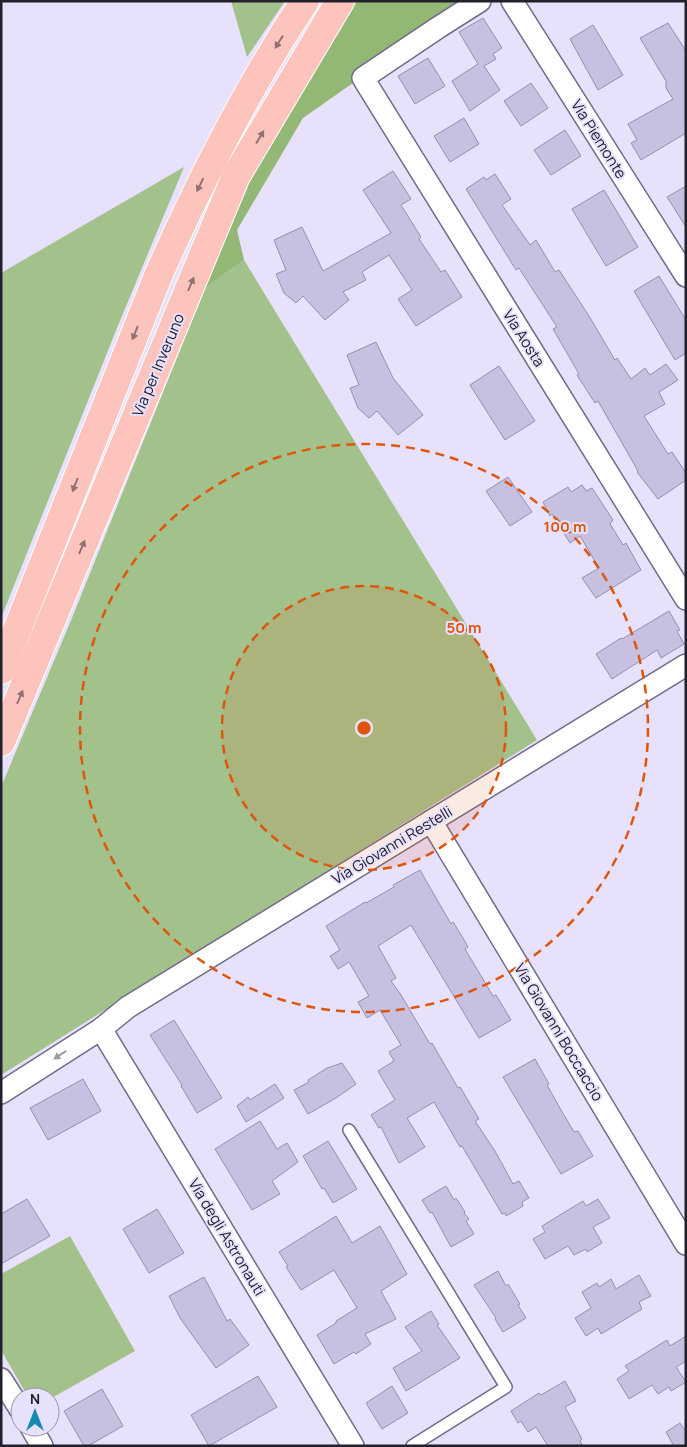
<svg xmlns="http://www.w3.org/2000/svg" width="687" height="1447" font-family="Manrope,sans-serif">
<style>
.green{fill:#a3c28b}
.forest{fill:#93b775}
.building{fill:#c7c0e1;stroke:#958ead}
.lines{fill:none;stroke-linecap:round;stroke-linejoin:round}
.lane-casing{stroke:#726b89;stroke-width:14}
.street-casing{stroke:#726b89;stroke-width:24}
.primary-casing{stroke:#fff;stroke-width:30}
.lane{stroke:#fff;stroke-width:11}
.street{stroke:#fff;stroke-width:21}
.primary{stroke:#fcc4bc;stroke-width:28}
.oneway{fill:#907274}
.oneway2{fill:#9c9ba0}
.ring{fill:none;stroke:#de560e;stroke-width:2.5;stroke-dasharray:9 6}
.labels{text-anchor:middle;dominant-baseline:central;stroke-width:4;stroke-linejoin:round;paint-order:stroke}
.street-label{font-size:15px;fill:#23202c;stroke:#e7e1fc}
.centre{fill:#de560e;stroke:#e7e1fc;stroke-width:2.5}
.ring-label{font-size:15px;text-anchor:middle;font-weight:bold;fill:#de560e;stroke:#e7e1fc;stroke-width:4;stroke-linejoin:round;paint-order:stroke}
</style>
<rect width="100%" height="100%" fill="#e7e1fc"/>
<g class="green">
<path d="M231,1h54l-38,56z"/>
<path d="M184,167l-65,156 -118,295v-345z"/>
<path d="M244,260l293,480 -536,335v-288l71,-169 133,-330z"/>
<path d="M70,1236l65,115 -85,48v-2h-22l-27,-47v-76z"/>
</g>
<path class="forest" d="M357,1h113l-167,117 -66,112 7,30 -39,28 44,-106z"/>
<g class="building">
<path d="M483,18l19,30 -9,6 3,5 -12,7 16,24 -30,21 -18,-30 26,-17 -19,-32z"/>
<path d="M668,23l18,28v82l-45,27 -10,-17 6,-3 -9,-16 45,-25 -7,-11v-7l-26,-43z"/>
<path d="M593,25l30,50 -25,15 -28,-51z"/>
<path d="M428,58l17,28 -30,18 -17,-28z"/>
<path d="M531,83l17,25 -27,18 -17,-25z"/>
<path d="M464,118l15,26 -29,18 -16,-26z"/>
<path d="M565,130l16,26 -30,19 -17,-25z"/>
<path d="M393,171l18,28 -10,6 20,32 -2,2 22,33 4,-2 17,27 -46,29 -18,-27 14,-9 -23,-35 -27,17 4,8 -23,12 6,8 -24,20 -22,-24 -7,7 -12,-10 -8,-19 10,-4 -12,-30 28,-13 21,44 68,-38 -28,-43z"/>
<path d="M495,174l16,25 -9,6 28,40 6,-5 19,32 4,-2 30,46 26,44 2,-2 14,21 14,-11 5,7 16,-11 12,16 -19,12 6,12 -21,12 24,38 4,-2 14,21v7l-28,19 -21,-27 1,-1 -40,-70 -3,2 -18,-28 2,-1 -26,-45 4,-2 -38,-59 -3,2 -50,-81 18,-12 2,3z"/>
<path d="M686,186v41l-19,-30z"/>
<path d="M604,190l34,57 -32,19 -34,-57z"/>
<path d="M659,276l27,44v33l-11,7 -41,-69z"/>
<path d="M376,342l17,36 30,37 -25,20 -21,-24 -8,7 -11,-10 -8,-20 9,-3 -12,-30z"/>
<path d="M499,366l36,55 -30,19 -35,-55z"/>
<path d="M508,477l24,35 -22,14 -24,-35z"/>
<path d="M582,485l4,6 6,-3 21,32 -3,4 13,21 3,-2 15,27 -45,28 -14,-20 17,-10 -19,-32 -10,7 -18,-29 -2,2 -7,-14 25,-15 3,5z"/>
<path d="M669,611l11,19 -3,1 7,13 -23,14 -4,-8 -45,29 -16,-25 25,-16 1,1z"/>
<path d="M420,870l31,54 2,-2 10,16 5,9 -3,2 28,47 3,-1 15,25 -32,18 -68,-113 -33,21 18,32 -5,3 10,14 29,49 2,-1 26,45 2,-1 19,32 -4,2 20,30 18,33 6,-3 10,17 -7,4 1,4 -17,10 -1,-3 -3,1 -40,-68 -2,1 -26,-45 -27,16 18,29 -26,16 -18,-36 -2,1 -8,-13 24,-15 -17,-29 16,-10 -5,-9 12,-7 -21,-35 -13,8 -9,-16 11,-6 -20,-34 -11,7 -8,-13 10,-6 -14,-24 39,-24 1,1 28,-16 -1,-2z"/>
<path d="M174,1020l48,78 -25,15 -16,-27 1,-1 -32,-50z"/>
<path d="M535,1059l14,25 -2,1 14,25 13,22 4,-1 15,25 -32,18 -58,-97z"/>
<path d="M342,1063l14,21 -20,14 -28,16 -14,-24 15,-8 -1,-2 19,-12z"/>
<path d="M83,1079l18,32 -53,29 -18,-32z"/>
<path d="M275,1084l9,14 -38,24 -9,-16 11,-9 2,3z"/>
<path d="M260,1121l17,28 10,-6 11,19 -26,19 8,13 -28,16 -37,-61z"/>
<path d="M328,1141l29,48 -24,14 -9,-15 -2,1 -19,-33z"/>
<path d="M446,1186l8,14 2,-2 9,14 -1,1 5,6 -3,2 8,13 -23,13 -19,-35 -2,1 -8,-13z"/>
<path d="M27,1199l23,37 -49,28v-50z"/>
<path d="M598,1199l12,19 -17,9 9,16 -15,9 -1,-3 -12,6 -6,-9 -23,13 -12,-20 12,-7 -3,-6 41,-25 3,5z"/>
<path d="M157,1209l27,44 -35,20 -26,-44z"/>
<path d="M336,1216l16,27 28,-17 27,48 -26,17 15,28 -31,15 6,10 -15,10 -2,-2 -20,12 -17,-29 19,-12v-2l21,-13 -23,-38 -33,20 -15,-23 2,-1 -9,-14z"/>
<path d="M498,1271l8,15 2,-2 12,20 -2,1 8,13 -23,14 -8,-13 1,-1 -22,-33z"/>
<path d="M639,1275l12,21 -12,6 3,7 -41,25 -3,-6 -12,8 -11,-18 16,-10 -9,-16 15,-9 2,4 12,-8 5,10z"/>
<path d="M204,1277l23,44 3,-2 19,26 -33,23 -36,-50 -11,-22z"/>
<path d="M431,1311l8,13 -2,1 23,33 -54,33 -13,-23 29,-17 -17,-24z"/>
<path d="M686,1336v25l-10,6 10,15 -15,9 -2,-4 -11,7 -6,-9 -23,14 -12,-20 12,-8 -4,-5 42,-26 3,6z"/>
<path d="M258,1376l19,31 -68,39 -18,-31z"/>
<path d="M565,1381l11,20 -11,6 17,32 -2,2 3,5h-35l-12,-19 -8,5 -7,-11 -3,2 -7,-12 28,-18 2,2z"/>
<path d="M392,1386l16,27 -26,16 -16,-26z"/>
<path d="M102,1389l21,37 -35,20h-4l-20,-35z"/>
<path d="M680,1423l6,9v14h-12l-8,-14z"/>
</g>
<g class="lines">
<defs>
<path id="lane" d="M349,1130l157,257 -94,59"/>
<g id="street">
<path d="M480,1l-41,26 -76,51 323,521"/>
<path d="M512,1l174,275"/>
<path d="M431,821l255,423"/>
<path d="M101,1029l252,417"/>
<path d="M1,1093l100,-64 27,-22 558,-342"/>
<path d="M1,1379l19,30"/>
<path d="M31,1427l11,19"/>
</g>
<g id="primary">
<path d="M1,670l157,-394c42,-95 89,-188 147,-275"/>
<path d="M1,742l235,-566 104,-175"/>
</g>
</defs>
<use href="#lane" class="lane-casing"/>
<use href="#street" class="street-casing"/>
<use href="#primary" class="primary-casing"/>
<use href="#lane" class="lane"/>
<use href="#street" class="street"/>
<use href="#primary" class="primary"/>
</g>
<defs><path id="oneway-solid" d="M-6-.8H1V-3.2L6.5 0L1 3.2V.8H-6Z" transform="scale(1.25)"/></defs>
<g class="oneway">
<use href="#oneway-solid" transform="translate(279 42) rotate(122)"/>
<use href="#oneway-solid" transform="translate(260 137) rotate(-59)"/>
<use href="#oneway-solid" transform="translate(200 185) rotate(116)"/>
<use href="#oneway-solid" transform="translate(191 284) rotate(-67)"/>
<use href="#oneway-solid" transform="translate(135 333) rotate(112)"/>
<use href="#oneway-solid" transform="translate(75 485) rotate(111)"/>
<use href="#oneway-solid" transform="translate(82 547) rotate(-67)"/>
<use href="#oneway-solid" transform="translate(20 697) rotate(-67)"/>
</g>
<use class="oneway2" href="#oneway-solid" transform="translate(60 1055) rotate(147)"/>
<circle cx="364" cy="728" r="142" fill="#de560e" fill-opacity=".12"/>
<g class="ring">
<circle cx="364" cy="728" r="142"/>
<circle cx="364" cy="728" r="284"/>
</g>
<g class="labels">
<g class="street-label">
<text transform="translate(599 139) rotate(58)">Via Piemonte</text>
<text transform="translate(524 338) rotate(58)">Via Aosta</text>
<text transform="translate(158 365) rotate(-67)">Via per Inveruno</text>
<text transform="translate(392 845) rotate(-31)">Via Giovanni Restelli</text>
<text transform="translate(559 1032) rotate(59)">Via Giovanni Boccaccio</text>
<text transform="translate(227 1237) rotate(59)">Via degli Astronauti</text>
</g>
</g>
<circle cx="364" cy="728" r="8" class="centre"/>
<g class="ring-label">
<text x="565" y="532">100 m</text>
<text x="464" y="633">50 m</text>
</g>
<rect width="687" height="1447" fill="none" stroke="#23202c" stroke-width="5"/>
<g transform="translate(35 1412)"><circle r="24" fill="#e7e1fc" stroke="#9994a9"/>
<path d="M0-4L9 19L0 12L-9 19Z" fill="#148aae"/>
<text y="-8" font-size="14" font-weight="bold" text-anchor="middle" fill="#23202c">N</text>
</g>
</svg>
